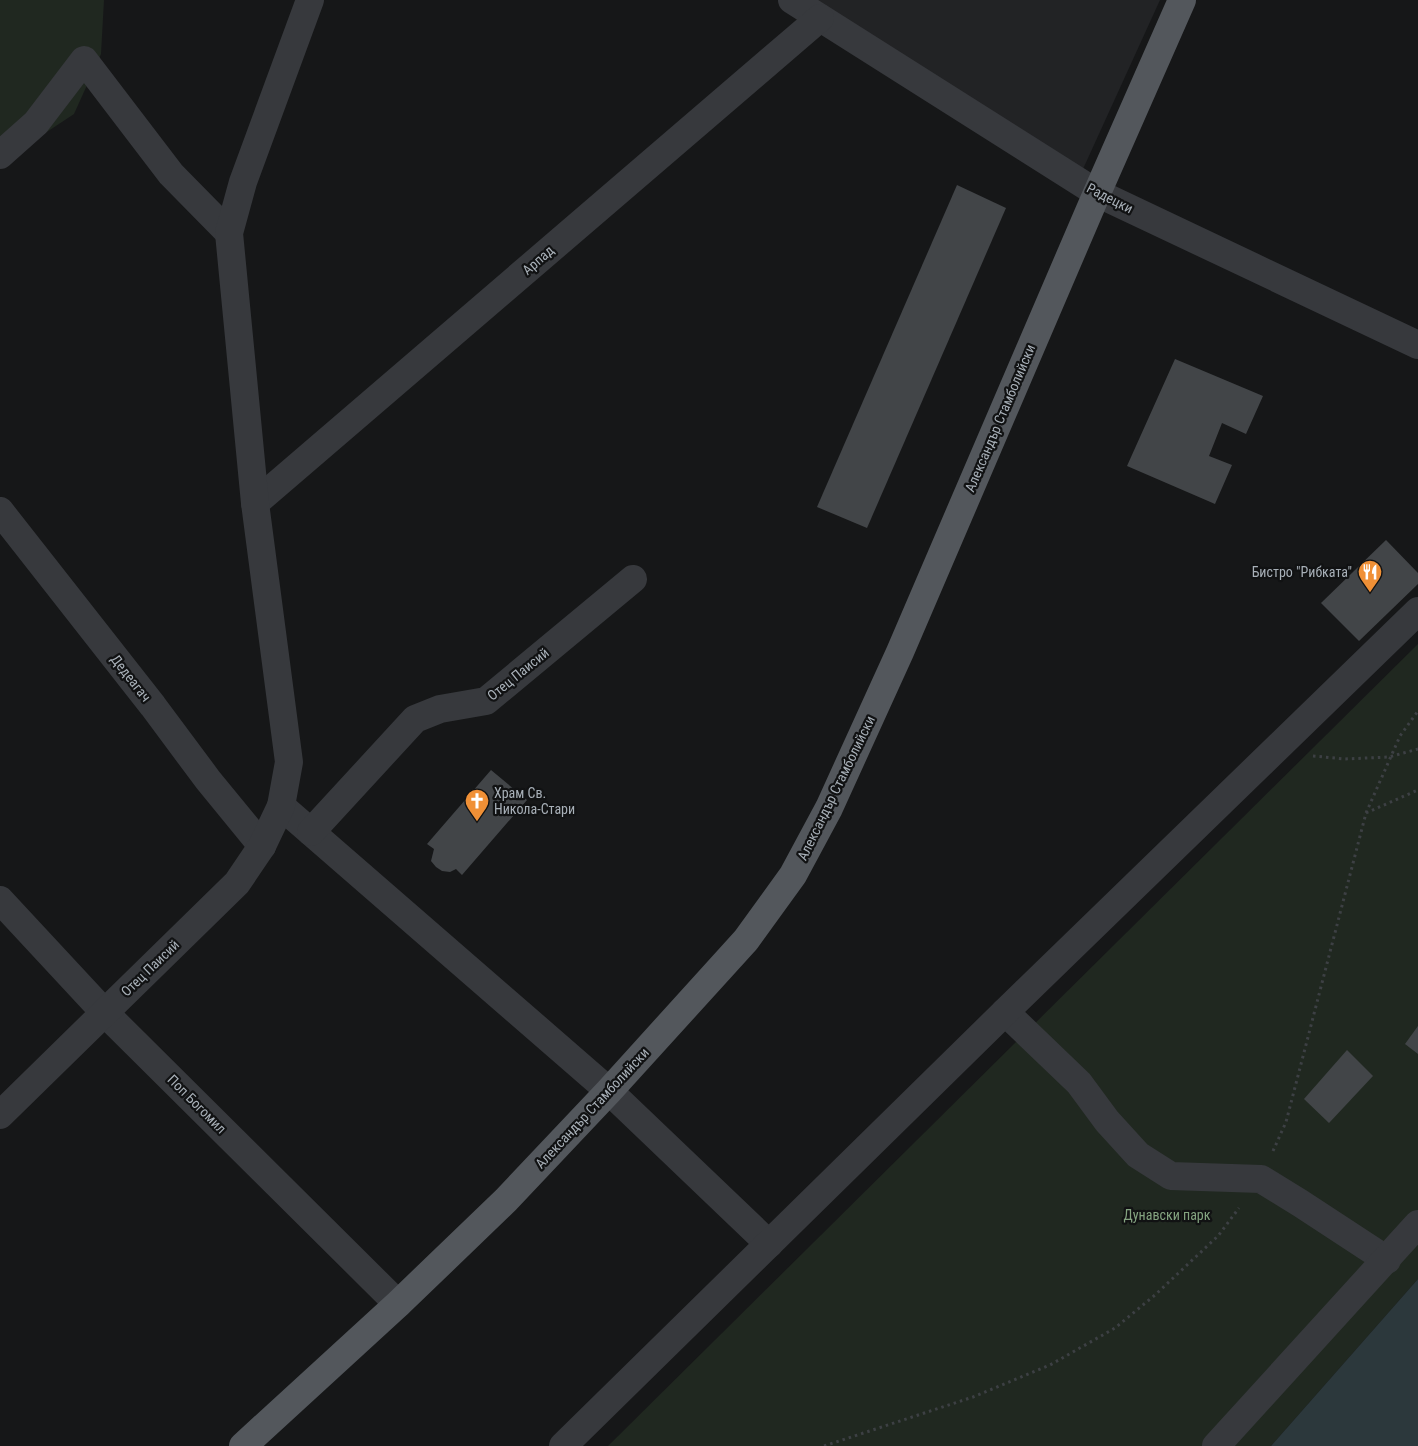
<svg xmlns="http://www.w3.org/2000/svg" width="1418" height="1446" font-family="'Roboto Condensed',sans-serif">
<style>
.built{fill:#222325}
.green{fill:#202820}
.water{fill:#2c383c}
.building{fill:#424548}
.lines{fill:none;stroke-linecap:round;stroke-linejoin:round}
.path{stroke:#3d4044;stroke-width:3;stroke-dasharray:2.5 4;stroke-linecap:butt}
.minor{stroke:#37393d;stroke-width:28}
.major{stroke:#53575c;stroke-width:28}
.labels{text-anchor:middle;dominant-baseline:central;stroke-width:4.5;stroke-linejoin:round;paint-order:stroke}
.street-label{font-size:14px;fill:#a8b0b8;stroke:#111213}
.poi-label{font-size:14px;fill:#a8b0b8;stroke:#111213;text-anchor:end}
.park-label{font-size:14px;fill:#84a380;stroke:#111213}
</style>
<rect width="100%" height="100%" fill="#161718"/>
<path class="built" d="M784,0h376l-82,180z"/>
<g class="green">
<path d="M0,0h104l-3,54 -27,60 -74,49z"/>
<path d="M1418,644v635l-147,167h-663z"/>
</g>
<path class="water" d="M1418,1279v167h-147z"/>
<g class="building">
<path d="M957,185l49,23 -139,320 -50,-21z"/>
<path d="M1175,359l88,37 -17,38 -24,-11 -13,33 23,9 -17,39 -88,-38z"/>
<path d="M1386,540l32,33v11l-59,57 -38,-38z"/>
<path d="M491,770l36,30 -65,75 -6,-6 -6,3 -8,-1 -6,-4 -5,-6 3,-12 -7,-5z"/>
<path d="M1418,1026v28l-13,-10z"/>
<path d="M1347,1050l26,26 -44,47 -25,-24z"/>
</g>
<g class="lines">
<g class="path">
<path d="M1313,756l32,3 44,-2 29,-8"/>
<path d="M1366,813l52,-23"/>
<path d="M1273,1151l13,-29 80,-309 34,-77 18,-25"/>
<path d="M824,1446l149,-49 77,-32 65,-37 40,-33 63,-59 21,-28"/>
</g>
<g class="minor">
<path d="M792,0l305,193 321,152"/>
<path d="M0,155l36,-32 48,-63 87,114 58,59"/>
<path d="M255,503l565,-485"/>
<path d="M0,511l153,195 55,74 54,66"/>
<path d="M281,806l328,285 160,153"/>
<path d="M311,832l104,-113 25,-10 46,-8 147,-122"/>
<path d="M0,900l105,113 293,291"/>
<path d="M1005,1012l74,71 28,38 31,34 33,21 90,3 39,24 87,57"/>
<path d="M0,1115l237,-232 25,-37 19,-40 8,-44 -34,-259 -26,-270 14,-51 67,-182"/>
<path d="M563,1446l442,-434 413,-401"/>
<path d="M1216,1446l202,-222"/>
</g>
<path class="major" d="M243,1446l155,-142 108,-104 103,-109 137,-151 47,-65 36,-67 71,-156 197,-459 85,-193"/>
</g>
<defs>
<symbol id="restaurant-pin" viewBox="-11 -11 22 30"><path d="M0 17L-7.5 6A9.5 9.5 0 1 1 7.5 6Z" fill="#f09036" stroke="#111213"/><path d="M-5-6h1v4h1v-4h1v4h1v-4h1v5L-1.5 .5V6h-2V.5L-5-1ZM5-6V6H3V1.5H1.5Q1.5-4 5-6Z" fill="#fff"/></symbol>
<symbol id="church-pin" viewBox="-11 -11 22 30"><path d="M0 17L-7.5 6A9.5 9.5 0 1 1 7.5 6Z" fill="#f09036" stroke="#111213"/><path d="M-1.2-6h2.4v3.5h3.3v2.4h-3.3V6h-2.4V-.1h-3.3v-2.4h3.3Z" fill="#fff"/></symbol>
</defs>
<g fill-rule="evenodd">
<use href="#restaurant-pin" x="1356" y="558" width="28" height="38"/>
<use href="#church-pin" x="463" y="787" width="28" height="38"/>
</g>
<g class="labels">
<g class="street-label">
<text transform="translate(1110 198) rotate(27)">Радецки</text>
<text transform="translate(538 260) rotate(-41)">Арпад</text>
<text transform="translate(1000 418) rotate(-67)">Александър Стамболийски</text>
<text transform="translate(518 674) rotate(-39)">Отец Паисий</text>
<text transform="translate(131 678) rotate(52)">Дедеагач</text>
<text transform="translate(836 788) rotate(-64)">Александър Стамболийски</text>
<text transform="translate(150 968) rotate(-44)">Отец Паисий</text>
<text transform="translate(197 1104) rotate(45)">Поп Богомил</text>
<text transform="translate(592 1108) rotate(-47)">Александър Стамболийски</text>
</g>
<g class="poi-label">
<text x="1352" y="572">Бистро "Рибката"</text>
<text x="494" y="793" text-anchor="start">Храм Св.<tspan x="494" dy="16">Никола-Стари</tspan></text>
</g>
<g class="park-label">
<text x="1167" y="1215">Дунавски парк</text>
</g>
</g>
</svg>
